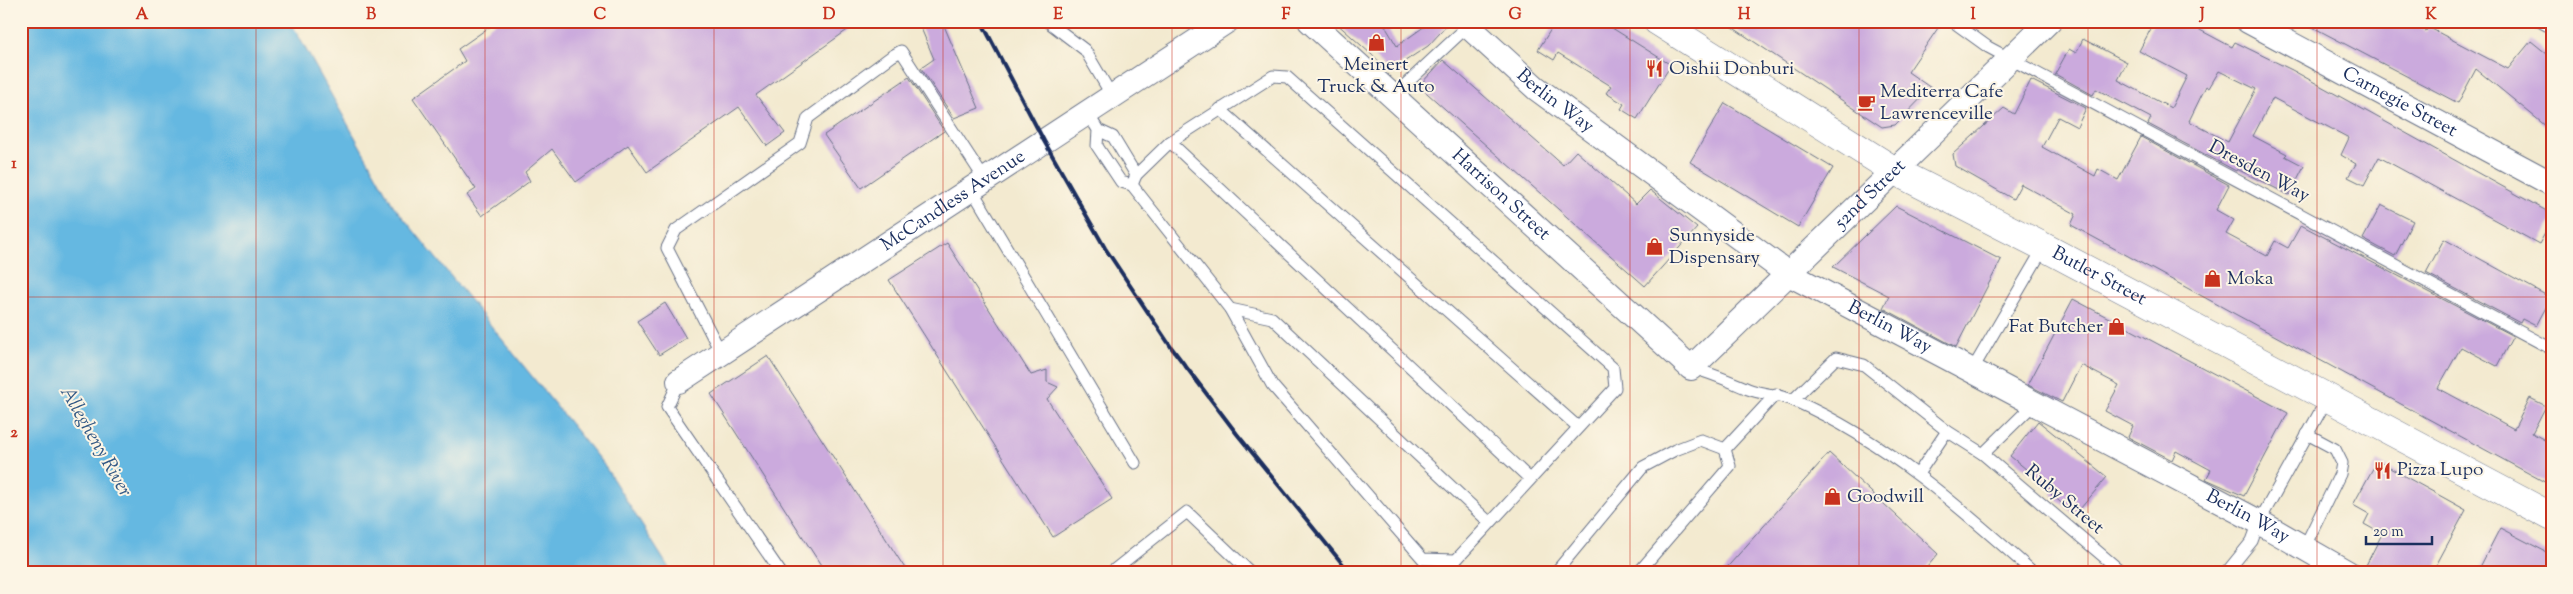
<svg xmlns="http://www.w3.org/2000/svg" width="2573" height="594" font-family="'Sorts Mill Goudy',serif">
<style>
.water{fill:#65b8e1;stroke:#4074a0}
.building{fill:#cbaadd;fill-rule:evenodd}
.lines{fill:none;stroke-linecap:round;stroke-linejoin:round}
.service-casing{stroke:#677086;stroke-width:13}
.minor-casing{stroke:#677086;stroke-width:26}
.secondary-casing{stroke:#677086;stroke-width:29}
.service{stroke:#fff;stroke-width:11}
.minor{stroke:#fff;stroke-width:24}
.secondary{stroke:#fff;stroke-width:28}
.rail{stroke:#1b2f5e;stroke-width:4}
.grid{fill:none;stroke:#c8321e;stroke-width:1;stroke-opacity:0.55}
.labels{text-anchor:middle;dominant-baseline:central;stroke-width:4;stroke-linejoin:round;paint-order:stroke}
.poi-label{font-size:19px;fill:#1b2f5e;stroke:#fcf5e5;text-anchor:start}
.street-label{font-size:19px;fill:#1b2f5e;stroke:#fcf5e5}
.water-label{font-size:20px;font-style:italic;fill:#315885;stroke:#fcf5e5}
.neatline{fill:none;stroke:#c8321e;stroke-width:2}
.grid-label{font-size:16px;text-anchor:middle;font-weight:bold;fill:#c8321e}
</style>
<rect width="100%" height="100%" fill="#fcf5e5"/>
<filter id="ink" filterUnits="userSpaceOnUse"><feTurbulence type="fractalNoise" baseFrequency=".02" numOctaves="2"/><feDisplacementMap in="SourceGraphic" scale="10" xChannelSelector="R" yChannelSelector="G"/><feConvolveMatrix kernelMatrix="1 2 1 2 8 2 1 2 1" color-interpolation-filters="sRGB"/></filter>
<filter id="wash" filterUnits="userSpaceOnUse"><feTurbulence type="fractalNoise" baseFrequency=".0096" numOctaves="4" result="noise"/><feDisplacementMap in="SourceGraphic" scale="20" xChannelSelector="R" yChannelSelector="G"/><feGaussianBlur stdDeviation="1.12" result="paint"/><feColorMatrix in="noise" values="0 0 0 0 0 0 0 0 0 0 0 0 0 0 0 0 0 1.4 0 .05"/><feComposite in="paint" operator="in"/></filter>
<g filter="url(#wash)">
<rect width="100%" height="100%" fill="#f3ead0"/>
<path class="water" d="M21,21h269l103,184 211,260 68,108h-651z"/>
<g id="blocks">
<g class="building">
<path d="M498,21h362l-104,74 29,38 -18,13 -28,-39 -92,65 -19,-27 -52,37 -24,-33 -27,23 5,9 -48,35 -15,-21 9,-6 -63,-91 52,-37 -7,-12z"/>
<path d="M918,21h24l37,87 -25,10 -33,-50 13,-9z"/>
<path d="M1334,21h48l15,25 35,-25h19l-23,25 -38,25z"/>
<path d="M1556,21h45l70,44 -34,54 -16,-10 3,-5 -18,-11 5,-7 -53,-33 -4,7 -16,-10z"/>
<path d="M1723,21h205l10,7 -30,44 23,16 -36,37 -13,2z"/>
<path d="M2155,21h28l49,26 3,-5 57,28 260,144v7l-13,23 -160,-87 -15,28 -16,-8 8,-13 -15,-9 8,-17 -76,-40 -20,38 34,18 -2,2 19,10 -15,29 -52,-26 -1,2 -88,-47 3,-6 -55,-29 -3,6 -38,-21 14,-25 7,4 7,-14 44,23 -9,18 53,28 16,-32 -48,-25zM2219,71l37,18 -28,53 -39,-21 17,-35 3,2z"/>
<path d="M2301,21h108l17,10 2,-4 80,42 23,-28 21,17v73l-76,-62 -18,34z"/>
<path d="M1443,60l120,105 13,-14 60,53 14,-14 47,38 -52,58 -226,-200z"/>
<path d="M909,77l35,54 -83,57 -37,-53z"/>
<path d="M2031,80l55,28 -9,19 -19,-10 -16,30 53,29 3,-7 20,11 23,-43 88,48 -13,25 18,10 -8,14 41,22 8,-15 13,7 13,-23 212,111 -16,30 -36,-19 -23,41 76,41 16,-31 16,8 -14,27 20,11v42l-481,-261 5,-11 -55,-30 -8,15 -58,-33 -2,-12 51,-46 10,6z"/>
<path d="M1725,103l108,65 -35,59 -108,-65z"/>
<path d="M2381,205l32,16 -18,35 -32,-17z"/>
<path d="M1896,206l105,54 -45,87 -73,-39 6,-12 -56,-29z"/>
<path d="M2444,239l107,59 -15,28 -14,-7 -2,4 -94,-50z"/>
<path d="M947,243l84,132 16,-5v12l11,5 -11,12 65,100 -59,38 -164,-257z"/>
<path d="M2073,299l215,114 -44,83 -38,-17 5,-9 -35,-19 -4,9 -44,-23 5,-11 -28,-15 14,-26 -38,-20 -19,37 -34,-17z"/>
<path d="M665,303l21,35 -27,17 -22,-34z"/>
<path d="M768,356l140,217h-82l-115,-179z"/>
<path d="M2038,421l69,56 -32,38 -24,-21 2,-3 -43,-35z"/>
<path d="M1829,453l109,101 -16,19h-200z"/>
<path d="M2377,461l89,49 -34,63h-70l20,-39 -18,-10 5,-10 -16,-9z"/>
<path d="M2500,528l52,27v9l-5,9h-70z"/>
</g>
</g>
</g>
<g filter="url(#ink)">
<use href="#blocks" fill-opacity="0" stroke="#677086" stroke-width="1"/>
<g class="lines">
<defs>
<g id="service">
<path d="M1047,21l38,29 27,46"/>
<path d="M1952,21l36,26 564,302"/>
<path d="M2539,21l13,7"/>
<path d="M1392,97l76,-71"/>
<path d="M1220,109l358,318"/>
<path d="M1087,112l11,18 15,7 23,38 -4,10 -11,-3 -24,-36 1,-16"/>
<path d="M1170,142l360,337"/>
<path d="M1132,185l98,124 42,76 151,174 33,1 159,-172 -2,-20 -326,-291 -14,-1 -103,66 -34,33"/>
<path d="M971,188l164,275"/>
<path d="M1230,309l42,9 218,205"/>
<path d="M721,353l-54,-105 9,-18 124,-87 8,-25 84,-62 9,-5 84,129"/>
<path d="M1691,368c21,5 38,13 57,21 15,6 32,5 47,12 91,40 166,107 239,172"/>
<path d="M1971,372l73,-125"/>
<path d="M679,381l-12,26 114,166"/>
<path d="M1793,400l43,-42 28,7 83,66"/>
<path d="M1725,449l51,-55"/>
<path d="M1983,454l51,-50"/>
<path d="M1918,474l29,-43 36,23 140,119"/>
<path d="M2304,548l36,-74 2,-11 -7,-14 -28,-15"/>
<path d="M1110,573l77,-61 64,61"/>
<path d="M1555,573l88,-106 32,-17 26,-10 24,9"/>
<path d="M1638,573l92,-107 -5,-17"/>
<path d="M2226,573l26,-32 7,-19 68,-123"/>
</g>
<g id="minor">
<path id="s1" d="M1310,21l381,347 358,-347"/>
<path id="s2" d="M2248,21l304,163"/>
<path id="s3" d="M1468,26l68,62 251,185 472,249 89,51"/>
<path id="s4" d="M679,381l548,-360"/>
</g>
<g id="secondary">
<path id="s5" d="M1657,21l238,150 149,76 508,270"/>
</g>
</defs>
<use href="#service" class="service-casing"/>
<use href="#minor" class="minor-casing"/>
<use href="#secondary" class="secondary-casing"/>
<use href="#service" class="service"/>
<use href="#minor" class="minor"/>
<use href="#secondary" class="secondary"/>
<path class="rail" d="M981,21l63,120 61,107 66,99 66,87 113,139"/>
</g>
</g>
<path class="grid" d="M256,21v552M485,21v552M714,21v552M943,21v552M1172,21v552M1401,21v552M1630,21v552M1859,21v552M2088,21v552M2317,21v552M21,297h2531"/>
<defs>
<symbol id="shop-bare" viewBox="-9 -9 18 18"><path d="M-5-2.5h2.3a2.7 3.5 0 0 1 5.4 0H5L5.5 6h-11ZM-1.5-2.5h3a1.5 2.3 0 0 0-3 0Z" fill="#c8321e" stroke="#fcf5e5" stroke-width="2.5" paint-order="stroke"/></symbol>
<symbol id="restaurant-bare" viewBox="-9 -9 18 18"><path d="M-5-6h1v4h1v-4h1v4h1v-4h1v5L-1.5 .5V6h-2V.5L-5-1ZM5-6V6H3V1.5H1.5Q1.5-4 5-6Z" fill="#c8321e" stroke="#fcf5e5" stroke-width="2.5" paint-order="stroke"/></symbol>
<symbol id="cafe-bare" viewBox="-9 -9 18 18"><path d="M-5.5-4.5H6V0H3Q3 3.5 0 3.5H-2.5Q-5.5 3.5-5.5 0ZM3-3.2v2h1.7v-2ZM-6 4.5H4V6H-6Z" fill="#c8321e" stroke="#fcf5e5" stroke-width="2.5" paint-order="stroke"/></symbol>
</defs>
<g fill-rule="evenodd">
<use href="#shop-bare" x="1364" y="30" width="25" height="25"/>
<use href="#restaurant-bare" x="1642" y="56" width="25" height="25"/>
<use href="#cafe-bare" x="1854" y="90" width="25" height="25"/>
<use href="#shop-bare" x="1642" y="234" width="25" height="25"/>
<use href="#shop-bare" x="2200" y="266" width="25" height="25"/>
<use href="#shop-bare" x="2104" y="314" width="25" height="25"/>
<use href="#restaurant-bare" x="2370" y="458" width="25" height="25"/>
<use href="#shop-bare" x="1820" y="484" width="25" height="25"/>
</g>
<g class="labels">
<g class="poi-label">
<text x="1376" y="65" text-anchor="middle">Meinert<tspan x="1376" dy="22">Truck &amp; Auto</tspan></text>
<text x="1669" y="69">Oishii Donburi</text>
<text x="1880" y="92">Mediterra Cafe<tspan x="1880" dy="22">Lawrenceville</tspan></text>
<text x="1669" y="236">Sunnyside<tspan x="1669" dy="22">Dispensary</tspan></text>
<text x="2227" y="279">Moka</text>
<text x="2103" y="327" text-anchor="end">Fat Butcher</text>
<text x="2397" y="470">Pizza Lupo</text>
<text x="1847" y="497">Goodwill</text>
</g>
<g class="street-label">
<text stroke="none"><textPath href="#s3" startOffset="115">Berlin Way</textPath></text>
<text stroke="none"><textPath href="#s2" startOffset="172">Carnegie Street</textPath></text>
<text transform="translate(2259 172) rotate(28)">Dresden Way</text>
<text stroke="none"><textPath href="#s1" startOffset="765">52nd Street</textPath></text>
<text stroke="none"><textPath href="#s1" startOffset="258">Harrison Street</textPath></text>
<text stroke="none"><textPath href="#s4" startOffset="328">McCandless Avenue</textPath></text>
<text stroke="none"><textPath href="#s5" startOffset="511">Butler Street</textPath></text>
<text stroke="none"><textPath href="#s3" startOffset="520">Berlin Way</textPath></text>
<text transform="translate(2064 500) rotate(40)">Ruby Street</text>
<text stroke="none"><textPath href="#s3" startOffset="925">Berlin Way</textPath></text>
</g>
<g class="water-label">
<text transform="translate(95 442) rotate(60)">Allegheny River</text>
</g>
</g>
<rect width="2573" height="594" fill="none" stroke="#fcf5e5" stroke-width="55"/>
<path d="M2366 536v8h66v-8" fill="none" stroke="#1b2f5e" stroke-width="2.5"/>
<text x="2373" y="536" font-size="15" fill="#1b2f5e" stroke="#fcf5e5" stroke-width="4" paint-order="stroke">20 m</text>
<rect x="28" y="28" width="2518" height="538" class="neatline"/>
<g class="grid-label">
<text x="142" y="19">A</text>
<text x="371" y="19">B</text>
<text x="600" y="19">C</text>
<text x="829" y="19">D</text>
<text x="1058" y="19">E</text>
<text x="1286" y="19">F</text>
<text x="1515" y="19">G</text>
<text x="1744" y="19">H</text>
<text x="1973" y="19">I</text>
<text x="2202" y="19">J</text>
<text x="2431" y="19">K</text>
<text x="14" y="168">1</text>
<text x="14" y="437">2</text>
</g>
</svg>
